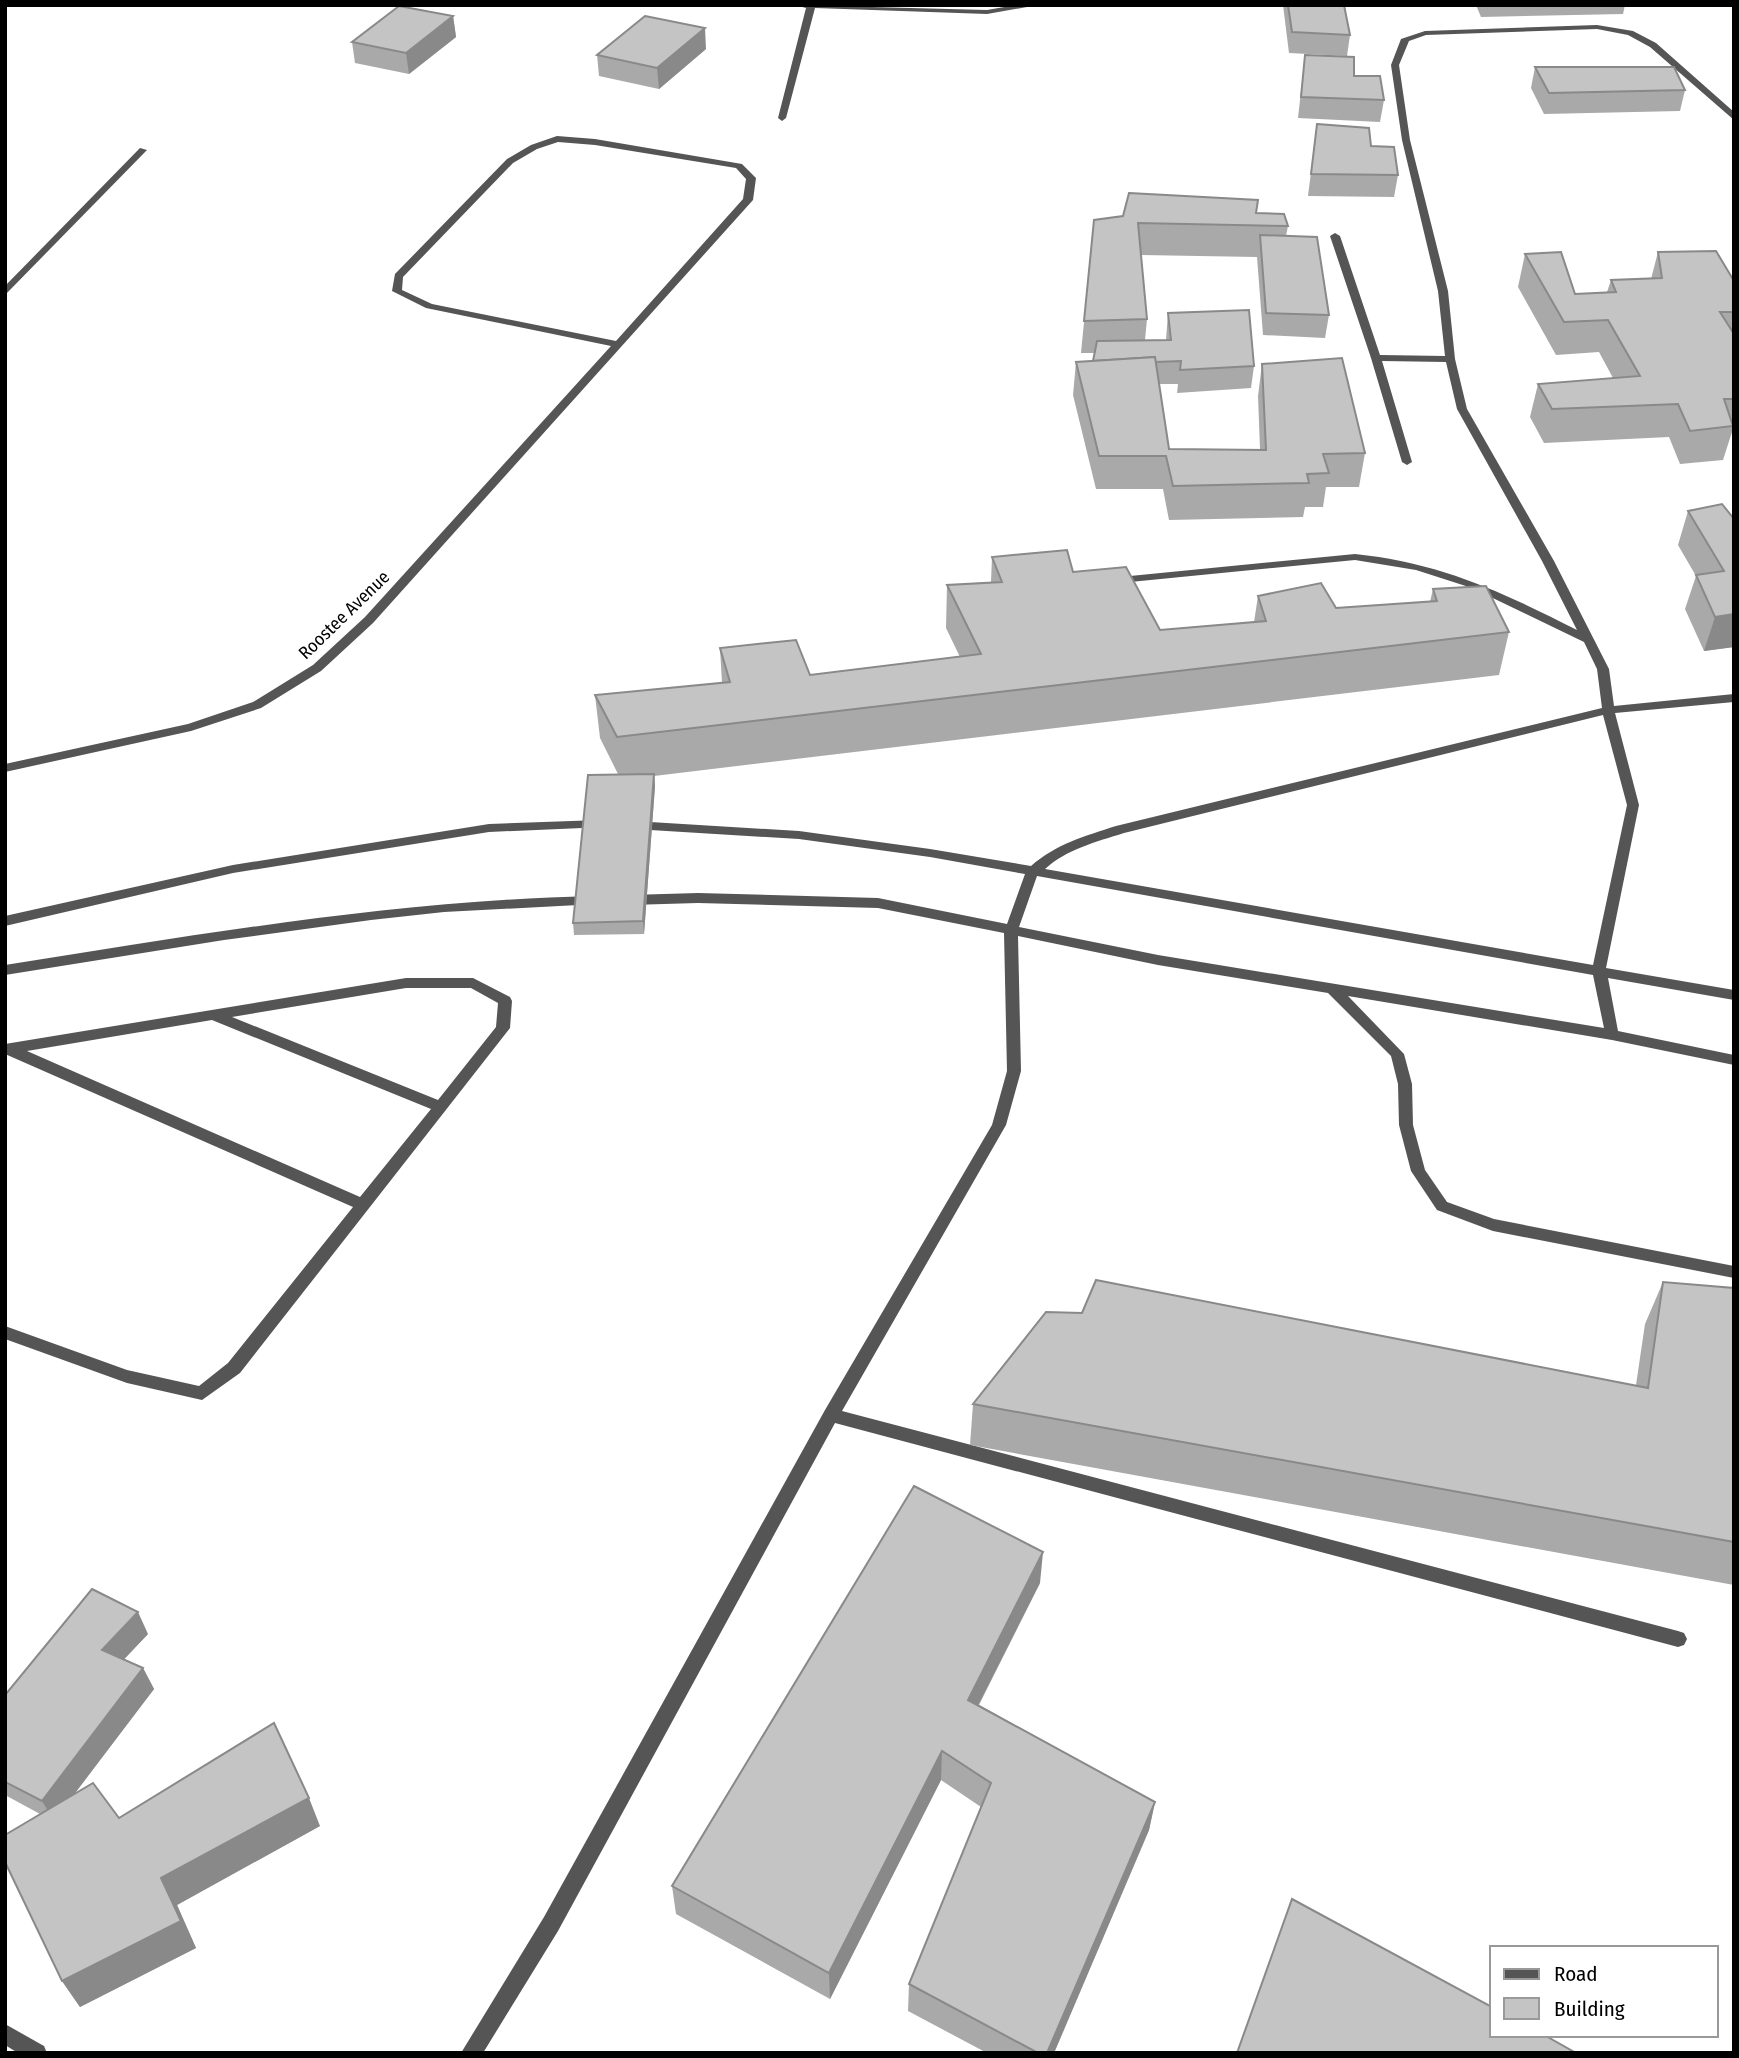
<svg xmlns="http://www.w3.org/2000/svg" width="1739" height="2058" font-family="'Fira Sans Condensed',sans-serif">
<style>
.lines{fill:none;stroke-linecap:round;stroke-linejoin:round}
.lane{fill:#555;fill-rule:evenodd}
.street{fill:#555;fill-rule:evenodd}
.wall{fill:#a9a9a9}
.shaded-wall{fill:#898989}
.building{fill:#c4c4c4;stroke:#898989;stroke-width:2}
.labels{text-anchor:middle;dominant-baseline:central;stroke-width:7;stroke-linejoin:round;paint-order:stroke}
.street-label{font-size:18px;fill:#000;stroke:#fff}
</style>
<rect width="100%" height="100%" fill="#fff"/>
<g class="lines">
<g class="lane">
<path d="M1597,25l36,6 23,12 78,69v8l-84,-73 -22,-12 -31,-6 -171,6 -17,6 -10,24 11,75 38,151 7,68 12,50 87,152 55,108 5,37 120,-12v8l-119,11 24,92 -33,163 128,22v10l-126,-22 10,53 116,24v10l-122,-25 -264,-44 56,58 8,30 1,41 12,45 22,32 47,17 240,47v12l-241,-47 -56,-21 -26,-39 -12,-46 -1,-41 -7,-28 -63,-63 -170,-28 -140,-29 3,135 -15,54 -164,286 836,220 6,2 3,6 -3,6 -6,2 -843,-224 -277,508 -75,122h-22l83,-136 281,-507 167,-285 15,-54 -3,-138 -126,-25 -180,-5 -68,2 -7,-5 7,-5 68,-2 180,5 129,26 18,-50 -95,-17 -131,-18 -165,-10 -6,-4 6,-4 165,10 131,18 101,17c25,-22 54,-30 85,-40l486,-118 -5,-39 -13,-27 -112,-54 -56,-18 -61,-10 -235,23 -6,-3 6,-3 235,-23c86,9 147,38 222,76l-35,-69 -85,-152 -11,-47 -64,-1 30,101 -5,3 -5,-3 -31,-104 -41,-122 5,-3 5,3 40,119 65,1 -7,-65 -36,-151 -11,-75 10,-26 24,-8zM1603,715l24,90 -34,160 -548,-96c22,-20 51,-27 79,-36zM1037,876l556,99 11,53 -446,-73 -139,-28z"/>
<path d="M557,136l38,3 147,25 14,14 -3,22 -380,423 -52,48 -60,37 -70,23 -186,41v-8l183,-40 65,-22 60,-37 52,-48 246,-271 -185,-38 -34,-17 3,-17 112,-115 24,-14zM558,142l37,3 141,23 10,11 -3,20 -127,142 -184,-37 -30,-14 1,-13 110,-114 24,-14z"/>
<path d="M140,148l7,2 -142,145v-9z"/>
<path d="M600,820l5,1 1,3 -1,3 -116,5 -256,41 -228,53v-10l228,-51 256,-41z"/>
<path d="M592,896l7,5 -2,3 -153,8 -73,8 -147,20 -219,35v-10c196,-31 388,-64 587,-69z"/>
<path d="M406,978h67l37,19 2,4 -2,27 -270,345 -38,27 -75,-17 -122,-44v-13l122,44 72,16 29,-23 125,-156 -348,-153v-10zM406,988h65l27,15 -2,24 -58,73 -206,-83zM212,1020l219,89 -71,88 -333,-146z"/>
<path d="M5,2024l39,22 3,7h-29l-13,-8z"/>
</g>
<path class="street" d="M795,5l192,5 29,-5h22l-51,9 -172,-6 -29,110 -4,3 -4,-3 28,-110z"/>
</g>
<g class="wall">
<path d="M1283,5h61l6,30 -3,21 -58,-3z"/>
<path d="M1476,5h149l-2,9 -142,3z"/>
<path d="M453,16l3,21 -47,37 -54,-11 -3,-21z"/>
<path d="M706,49l-47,40 -60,-13 -2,-21z"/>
<path d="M1305,55l49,21 30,24 -4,22 -82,-4z"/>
<path d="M1535,67l150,23 -5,21 -136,3 -13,-26z"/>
<path d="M1317,124l54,22 27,29 -4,22 -86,-1z"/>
<path d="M1256,213l32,13 -2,10 43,79 -4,23 -62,-3 -6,-78 -116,-2 6,64 -2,21h21l2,-27 86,53 -3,22 -74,5 1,-9h-19l10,65h91l-2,-53 4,-32 103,89 -6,34h-33l-3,20h-18l-2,10 -134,3 -6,-31h-67l-23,-94 3,-33 17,-1 2,-8h-14l13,-133z"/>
<path d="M1658,252l76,29v151h-2l-9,28 -43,4 -11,-27 -125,6 -14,-26 8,-33 75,-6 -14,-26 -43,3 -38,-68 7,-33 50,40 32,-2 4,-12 40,-1z"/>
<path d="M1688,511l46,8v128l-30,4 -19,-42 11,-33 -18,-31z"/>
<path d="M992,557l81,15 87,58 94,-8 4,-26 78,12 94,-6 3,-13 76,43 -10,43 -845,101 1,10 -11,148 -70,1 -1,-12 45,-149 -18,-36 -5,-43 127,-12 -2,-35 90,27 150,-18 -14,-29 1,-43 44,-3z"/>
<path d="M1663,1282l71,6v297l-764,-140 3,-41 663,-19 9,-61z"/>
<path d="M1040,1583l-61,122 176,97 -6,28 -95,223h-67l-79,-42 1,-27 72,-177 -40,-27 -111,219 -154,-85 -4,-28z"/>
<path d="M148,1634l-24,25 19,9 11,21 -80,105 45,24 201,8 -143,79 19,43 -116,59 -18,-26 -22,-167 -35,-19v-100z"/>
</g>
<g class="shaded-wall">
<path d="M453,16l3,21 -47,37 -3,-21z"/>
<path d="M705,28l1,21 -47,40 -2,-21z"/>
<path d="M1734,614v33l-30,4 11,-34z"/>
<path d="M654,774l1,12 -11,148 -1,-13z"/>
<path d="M1043,1552l-3,31 -74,146 2,-29z"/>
<path d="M138,1612l10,22 -35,37 -11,-21z"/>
<path d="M143,1668l11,21 -100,132 -12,-20z"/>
<path d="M942,1751l-1,29 -111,219 -1,-26z"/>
<path d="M309,1798l11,28 -143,79 19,43 -116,59 -18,-26 99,-103z"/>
<path d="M1155,1802l-6,28 -95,223h-7z"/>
</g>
<g class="building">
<path d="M1288,5h56l6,30 -58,-3z"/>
<path d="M399,6l54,10 -47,37 -54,-11z"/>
<path d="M645,16l60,12 -48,40 -60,-13z"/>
<path d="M1305,55l49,2v19h26l4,24 -83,-3z"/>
<path d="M1535,67h139l11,23 -136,3z"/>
<path d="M1317,124l52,4 2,18 23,1 4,28 -87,-1z"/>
<path d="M1129,193l129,7 -2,13 28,1 4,12 -150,-3 9,96 -63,2 10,-101 29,-4z"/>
<path d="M1260,235l57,2 12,78 -63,-2z"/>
<path d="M1716,251l18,30v31h-14l14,22v65h-10l9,27 -43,5 -12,-27 -126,5 -14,-25 102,-8 -32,-56 -44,2 -39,-68 36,-2 14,42 41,-2 -5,-12 51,-2 -4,-26z"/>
<path d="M1249,310l5,56 -74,4 1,-9 -26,1v-5l-62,4 4,-20 74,-1 -3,-27z"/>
<path d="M1155,357l14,92 97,1 -4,-86 80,-6 23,95 -42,1 6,19 -22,1 2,9 -136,3 -7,-30h-67l-23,-94z"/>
<path d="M1722,504l12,15v95l-19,3 -19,-42 28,-4 -36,-60z"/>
<path d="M1067,550l6,22 53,-5 34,63 106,-9 -8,-25 63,-13 15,25 101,-7 -4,-12 53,-3 23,46 -892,105 -22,-42 135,-13 -10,-34 76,-8 14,35 171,-21 -34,-69 55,-3 -10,-25z"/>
<path d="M654,774l-11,147 -70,2 15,-148z"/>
<path d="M1096,1280l552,108 15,-106 71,6v254l-761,-138 73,-92 36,1z"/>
<path d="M914,1486l129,66 -75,148 187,102 -108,251h-9l-129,-69 82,-201 -49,-32 -113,222 -157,-87z"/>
<path d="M92,1589l46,23 -36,38 41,18 -101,133 -37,-19v-87z"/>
<path d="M274,1723l35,75 -148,80 20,43 -119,60 -57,-119v-27l88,-52 26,35z"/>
<path d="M1292,1899l200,108v28h52l32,18h-339z"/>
</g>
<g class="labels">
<g class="street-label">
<text transform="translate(344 615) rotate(-44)">Roostee Avenue</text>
</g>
</g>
<rect width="1739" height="2058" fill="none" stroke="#000000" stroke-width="14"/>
<rect x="1490" y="1946" width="228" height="91" fill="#ffffff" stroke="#999999" stroke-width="2"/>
<rect x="1504" y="1969" width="35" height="10" fill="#555555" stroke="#999999" stroke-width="2"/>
<text x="1554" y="1981" font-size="21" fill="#000000">Road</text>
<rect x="1504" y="1998" width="35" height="21" fill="#c4c4c4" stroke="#999999" stroke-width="2"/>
<text x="1554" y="2016" font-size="21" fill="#000000">Building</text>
</svg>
